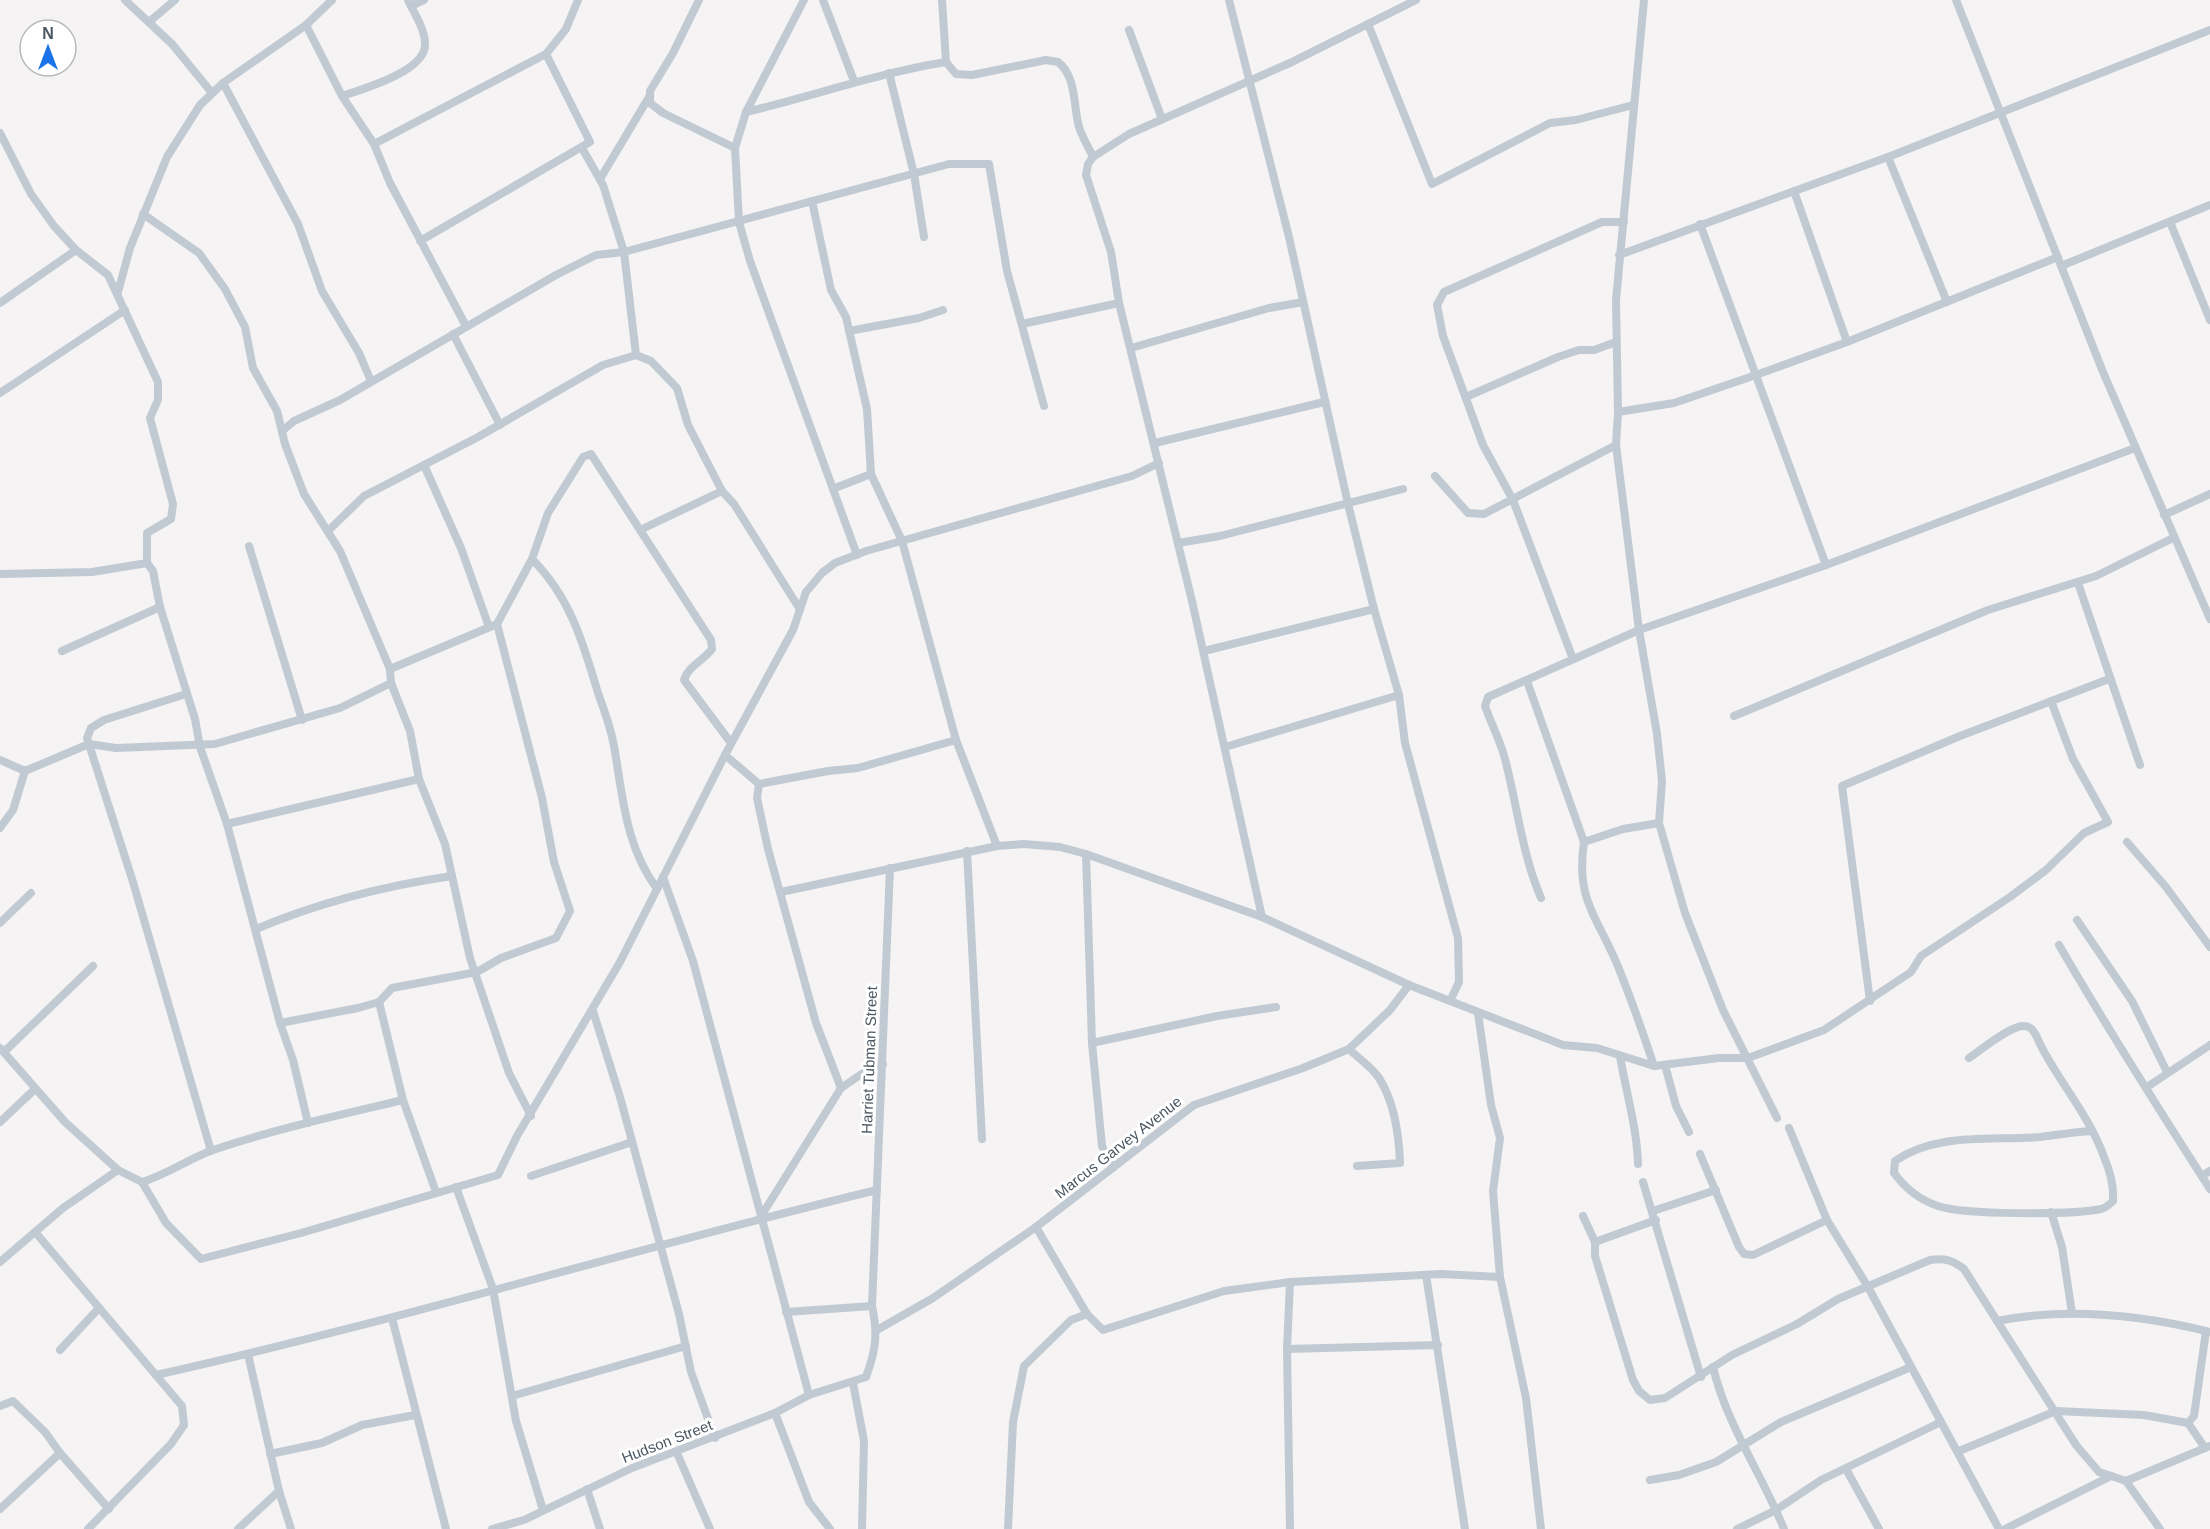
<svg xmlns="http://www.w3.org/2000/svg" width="2210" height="1529" font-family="Helvetica,sans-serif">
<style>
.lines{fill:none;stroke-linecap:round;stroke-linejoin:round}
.street{stroke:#c1cad2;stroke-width:8}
.labels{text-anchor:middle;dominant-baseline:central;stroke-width:6;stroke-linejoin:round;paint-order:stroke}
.street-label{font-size:15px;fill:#4a5661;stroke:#fff}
</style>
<rect width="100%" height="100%" fill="#f5f3f3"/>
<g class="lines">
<g class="street">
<path d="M125,0l47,44 40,49"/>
<path d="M699,0l-26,53 -23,38v12l13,10 72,35"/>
<path d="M804,0l-58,112 -11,36 4,74 11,39 107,294"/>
<path d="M823,0l31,81"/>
<path d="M942,0l4,62"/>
<path d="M1229,0l60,237 59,267 26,105 25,86 6,48 53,195 1,44 -8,17"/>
<path d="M1644,0l-28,300 2,112 -2,33 23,185 18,104 5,47 -3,42 26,90 38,97 54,108"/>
<path d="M1956,0l147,372 107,247"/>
<path d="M411,6l13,-6"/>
<path d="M149,22l26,-22"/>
<path d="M1368,24l64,160 118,-61 26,-3 57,-15"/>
<path d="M306,25l36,71 32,48 16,39 76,143"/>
<path d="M1129,30l33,89"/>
<path d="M889,73l25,101 10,63"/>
<path d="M223,83l75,141 24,67 37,62 12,28"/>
<path d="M342,96c21,-7 84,-25 83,-52 0,-15 -11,-31 -17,-44"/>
<path d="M746,112c67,-16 132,-39 200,-50l10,12 16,1 74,-15 12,2c19,15 15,44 21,65 3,10 10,21 14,30"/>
<path d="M0,133l31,61 23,32 22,24 32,25 50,107v18l-8,18 23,86 -2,15 -24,14v30l-55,9 -92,2"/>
<path d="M374,144l172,-90 20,-25 12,-29"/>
<path d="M582,148l21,37 21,67 12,103 15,6 26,27 11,37 34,66 12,13 65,104"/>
<path d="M1888,157l59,145"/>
<path d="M600,179l49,-82"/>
<path d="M1794,191l53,151"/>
<path d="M812,201l19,89 15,27 21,92 4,65 31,67 54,199 41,106"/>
<path d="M143,214l56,39 26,36 20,38 8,41 24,43 8,33 19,50 36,57 50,118 1,14 19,48 9,48 26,65 25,114 39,115 22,43"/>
<path d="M2170,222l40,98"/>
<path d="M1700,224l126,341"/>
<path d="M420,241l170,-99 -44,-88"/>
<path d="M1619,255l269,-98 322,-127"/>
<path d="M2061,266l149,-61"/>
<path d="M118,292l12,-44 37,-91 33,-52 23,-22 83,-58 26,-25"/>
<path d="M0,303l76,-53"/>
<path d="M1022,324l97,-21"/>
<path d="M849,331l70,-13 24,-8"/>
<path d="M453,334l47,91"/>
<path d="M1131,348l138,-40 34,-6"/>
<path d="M0,393l125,-83"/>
<path d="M1466,397l92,-40 21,-7h15l22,-8"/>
<path d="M1618,412l56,-9 82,-28 91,-33 211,-85"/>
<path d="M282,431l12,-10 46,-21 216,-125 40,-20 28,-3 325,-88h40l18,107 37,135"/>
<path d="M1155,443l169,-41"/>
<path d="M424,465l37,83 28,79"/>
<path d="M1435,476l33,37 16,1 132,-69"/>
<path d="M835,488l36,-14"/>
<path d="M2164,515l46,-21"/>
<path d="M640,530l82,-39"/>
<path d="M328,531l36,-35 114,-59 125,-72 33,-10"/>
<path d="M1178,543l42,-7 183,-47"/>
<path d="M249,546l53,174"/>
<path d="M532,559c38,38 51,83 66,134 6,17 13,35 16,53 9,51 11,99 43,143"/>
<path d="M147,563l6,8 7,36 35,112 5,28 27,77 53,199 13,37 15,63"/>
<path d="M2078,583l62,182"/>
<path d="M62,651l98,-44"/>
<path d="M1204,651l170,-42"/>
<path d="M1573,659l-60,-159 -30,-55 -40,-109 -6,-31 7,-13 158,-70h22"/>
<path d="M390,669l107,-45 35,-65 16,-46 35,-56 8,-3 120,186 1,9c-9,12 -24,17 -28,31l47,63"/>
<path d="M1527,681l57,161c-9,60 15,76 35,127 13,32 24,64 35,97"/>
<path d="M186,694l-82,26 -13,8 -4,10 46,144 78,269"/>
<path d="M1734,716l254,-106 108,-34 77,-38"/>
<path d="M1225,747l174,-52"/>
<path d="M725,755l34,29 69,-13 30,-3 98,-28"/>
<path d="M0,760l25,11 64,-27 27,4 99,-4 125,-36 51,-25"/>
<path d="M759,784l-2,14 11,51 48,174 25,65"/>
<path d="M227,824l192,-45"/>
<path d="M0,828l13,-18 12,-39"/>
<path d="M1584,842l39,-13 36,-6"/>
<path d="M2127,842l39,45 44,60"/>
<path d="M967,851l15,288"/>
<path d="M1086,854l6,189 10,103 11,22"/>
<path d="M663,877l30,84 116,434"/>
<path d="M781,892l216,-46 27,-2 36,3 26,7 176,63 147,68 154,60 34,3 57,18 65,-8h29l76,-28 87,-58 10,-16 89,-59 36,-27 38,-37 24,-11 -35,-63 -22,-58"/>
<path d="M1541,898c-18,-42 -23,-86 -34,-131 -4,-21 -15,-41 -22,-61l3,-9 151,-67 187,-65 309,-117"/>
<path d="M1262,917l-70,-316 -73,-298 -8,-51 -25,-77 2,-11 5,-7 36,-23 163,-72 124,-62"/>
<path d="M2077,920l55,81 35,71"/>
<path d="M0,923l31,-30"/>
<path d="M256,929c64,-27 127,-43 196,-53"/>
<path d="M2059,945c48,83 99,163 151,244"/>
<path d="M1870,1001l-28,-215 118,-50 149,-57"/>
<path d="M379,1002l24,98 33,92"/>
<path d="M593,1011l27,86 59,217 12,58 24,66"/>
<path d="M1478,1013l13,92 9,33 -7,53 7,86 26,121 15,131"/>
<path d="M280,1023l78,-15 21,-6 13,-14 85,-16 24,-14 55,-20 14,-27 -16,-49 -12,-64 -45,-174"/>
<path d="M1092,1043l125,-27 59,-9"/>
<path d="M0,1048l65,74 53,48 24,12c26,-8 46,-23 71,-32 62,-21 127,-35 190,-50"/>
<path d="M1349,1049c9,9 23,18 30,29 16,25 20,57 21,85l-43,3"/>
<path d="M4,1052l89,-86"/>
<path d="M1620,1056c6,36 17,72 18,108"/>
<path d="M1969,1058c12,-8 42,-33 55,-32 10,0 13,12 17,20 19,37 49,71 63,111 6,14 10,29 9,44 -4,4 -7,7 -12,8 -28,6 -137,6 -163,-3 -18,-6 -33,-18 -44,-33l1,-12c42,-29 97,-20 145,-24 17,-2 34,-5 51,-6"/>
<path d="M1665,1065l11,41 13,26"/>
<path d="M2147,1087l63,-42"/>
<path d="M0,1122l35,-33"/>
<path d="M1789,1128l38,92 41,67 131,242"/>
<path d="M1700,1154l39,93 5,7 9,1 74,-35"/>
<path d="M531,1176l101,-34"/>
<path d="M2202,1176l8,-5"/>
<path d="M142,1182l24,41 35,36 100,-26 197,-58 19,-39 103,-174 105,-207 68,-125 13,-38 16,-19 13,-10 31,-12 266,-75 27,-13"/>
<path d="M1643,1182l58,195"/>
<path d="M456,1187l37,102 23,132 27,89"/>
<path d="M1653,1211l63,-21"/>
<path d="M2051,1212l11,35 10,66"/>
<path d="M1583,1216l12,26v14l38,124 6,11 11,9 15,-2 67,-43 65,-31 41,-25 92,-39c15,-2 22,0 34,9l112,176 23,27 27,9 84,-35"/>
<path d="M760,1218l81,-130 31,-21 11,-3"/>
<path d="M1036,1227l51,87 16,16 121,-39 66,-9 151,-8 59,3"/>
<path d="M36,1233l146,173 2,19 -13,19 -83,85"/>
<path d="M1595,1242l61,-22"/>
<path d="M0,1262l63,-54 55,-38"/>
<path d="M1426,1275l39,254"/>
<path d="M1290,1282l-3,67 3,180"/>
<path d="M786,1312l86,-6"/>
<path d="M392,1318l54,211"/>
<path d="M1997,1321c70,-14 144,-6 213,11"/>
<path d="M877,1330l56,-32 103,-71 158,-122 109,-37 46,-19 41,-39 19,-25"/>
<path d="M1287,1349l151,-4"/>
<path d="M60,1350l39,-42"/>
<path d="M248,1354l31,137 12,38"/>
<path d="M1713,1367c14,59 49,107 71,162"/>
<path d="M156,1375c242,-54 480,-127 721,-185"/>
<path d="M853,1383l11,58 -2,88"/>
<path d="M512,1396l174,-50"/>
<path d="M0,1406l13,-5 32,31 15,21 -60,56"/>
<path d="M775,1413l34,89 21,27"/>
<path d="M2188,1423l17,25"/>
<path d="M1959,1451l97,-40 88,4 44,8 6,-7 12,-85"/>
<path d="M60,1453l49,56"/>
<path d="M677,1453l33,76"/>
<path d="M270,1454l52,-11 40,-18 53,-10"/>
<path d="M1846,1469l33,60"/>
<path d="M1650,1480l29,-5 37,-13 65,-40 130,-55"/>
<path d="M2126,1481l34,48"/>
<path d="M587,1489l13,40"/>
<path d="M238,1529l41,-38"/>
<path d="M492,1529l32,-9 108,-52 143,-55 34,-18 57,-18c10,-27 12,-43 6,-71l18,-438"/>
<path d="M1008,1529l5,-107 11,-56 47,-46 16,-6"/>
<path d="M1737,1529l39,-19 45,-30 120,-58"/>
<path d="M2005,1529l106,-53"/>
</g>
</g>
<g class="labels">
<g class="street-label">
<text transform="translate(869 1060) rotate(-88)">Harriet Tubman Street</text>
<text transform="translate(1118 1147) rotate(-38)">Marcus Garvey Avenue</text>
<text transform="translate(667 1441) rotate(-21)">Hudson Street</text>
</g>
</g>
<g transform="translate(48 48)"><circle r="28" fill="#ffffff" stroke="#b7bbc0" stroke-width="1.5"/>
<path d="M0-4.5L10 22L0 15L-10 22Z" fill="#1a73e8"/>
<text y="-9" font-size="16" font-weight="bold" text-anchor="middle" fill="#4a5661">N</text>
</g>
</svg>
